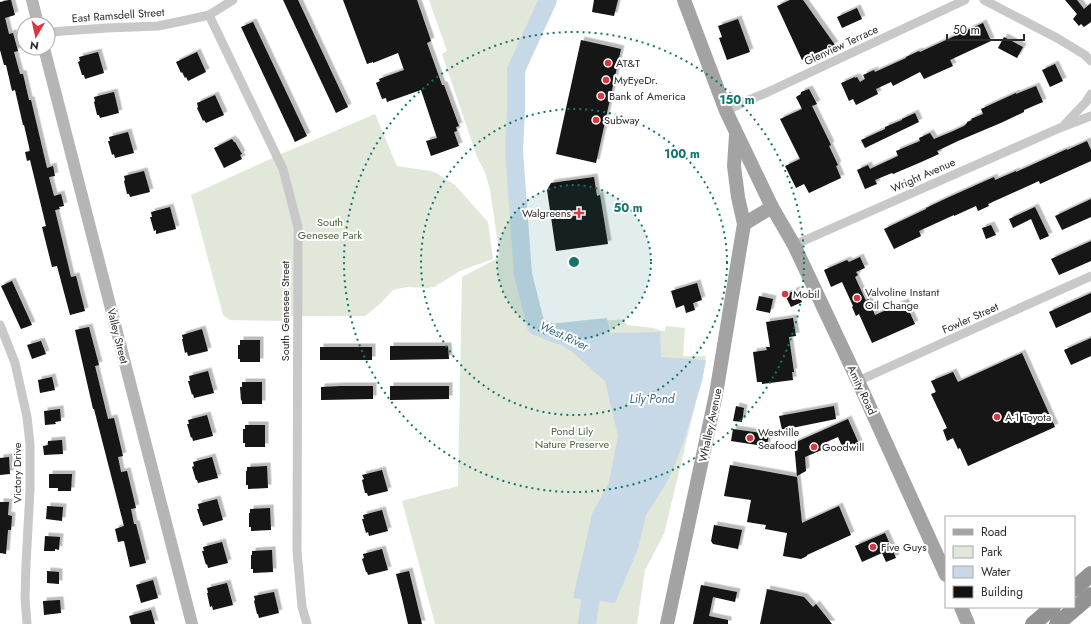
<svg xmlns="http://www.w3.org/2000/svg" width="1091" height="624" font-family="Jost,sans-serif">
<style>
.green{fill:#e1e8da}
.water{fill:#c7d9e7}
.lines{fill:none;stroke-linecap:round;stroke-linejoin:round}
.river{stroke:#c7d9e7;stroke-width:18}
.building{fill:#121212;filter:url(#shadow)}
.street{stroke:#c8c8c8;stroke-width:9}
.secondary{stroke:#b5b5b5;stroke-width:12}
.primary{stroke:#a3a3a3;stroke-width:14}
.highway{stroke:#929292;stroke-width:16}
.ring{fill:none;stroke:#0f766e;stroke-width:2;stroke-dasharray:2 4}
.poi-dot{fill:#d8383f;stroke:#fff;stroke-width:1.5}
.labels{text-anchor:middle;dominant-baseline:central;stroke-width:4;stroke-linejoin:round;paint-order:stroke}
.street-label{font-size:11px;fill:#2b2b2b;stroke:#fff}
.poi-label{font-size:11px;fill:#2b2b2b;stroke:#fff;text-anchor:start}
.park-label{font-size:11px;fill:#4d633d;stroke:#fff}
.water-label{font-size:12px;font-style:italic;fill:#406987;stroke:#fff}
.centre{fill:#0f766e;stroke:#fff;stroke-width:2}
.ring-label{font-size:12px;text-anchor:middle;font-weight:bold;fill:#0f766e;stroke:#fff;stroke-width:4;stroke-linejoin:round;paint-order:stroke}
</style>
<defs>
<filter id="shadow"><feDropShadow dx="3.5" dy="-3.5" stdDeviation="0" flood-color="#0004"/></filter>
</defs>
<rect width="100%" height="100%" fill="#fff"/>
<g class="green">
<path d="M429,0h125l-28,69 -9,66 5,77 4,31 2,65 1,19 96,-8v3l2,3 27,3 8,3h3l1,-5 19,2 -2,28h23l-5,25 -37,153 -19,36 -8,54h-202l-33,-123 56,-15 4,-209 38,-20 -10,-67 -5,-18 -8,-15 -35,-103 5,-3z"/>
<path d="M375,114l22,52 34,5 5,2 19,12 33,37 5,37 -33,12 -26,16 -6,1 -21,-1 -14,3 -13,14 -15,12h-76l-2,5 -57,-1 -7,-5 -32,-120 95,-43z"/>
</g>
<path class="water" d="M607,318l3,15 50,-1 1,25 45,3 -4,21 -18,60 -14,36 -24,38 -8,34 -23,54 -42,-5 19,-84 17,-32 9,-46 -13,-55 -34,-30 -42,-25z"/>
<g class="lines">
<g class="river">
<path d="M548,0l-32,70v41l-2,40 9,123 13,52 22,9"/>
<path d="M587,624l4,-28 5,-20"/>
</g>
</g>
<g class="building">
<path d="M9,0h2l4,15 -10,3 4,16 4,-1 5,18 -4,1 6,22h3l6,26h2l16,68 6,-2 2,10 -6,1 5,19 7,-2 3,12 -5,1 1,2 -5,1 16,67 5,-1 9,35 -15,4 -13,-49 -5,1 -10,-40 4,-1 -16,-66 -3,1 -2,-9 5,-1 -6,-26h-1l-8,-35 -3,1 -6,-26h-2l-4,-15v-48z"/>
<path d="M283,0h15l50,107 -12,6z"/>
<path d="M343,0h74l12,35 2,6 -4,2 15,42h2l15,41 -3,1 1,4 -3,1 5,14 -28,10 -5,-15 11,-3 -16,-48 -34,12 -1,-4 -4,1 -6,-16 4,-2 -1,-2 25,-9 -6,-17 -25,10v-1l-6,2z"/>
<path d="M594,0h24l-4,16 -22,-4z"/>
<path d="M790,0h13l32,45 -33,15 -25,-54z"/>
<path d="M1065,0h12l7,9 7,-6v19l-7,5 -3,-3 -2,2 -6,-7 4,-5z"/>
<path d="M857,8l5,11 -20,9 -5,-11z"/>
<path d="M738,19l12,33 -23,8 -8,-22 3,-1 -4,-11z"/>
<path d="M253,22l54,114 -12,6 -54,-115z"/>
<path d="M983,23l8,18 -41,19 3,6 -29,13 -4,-7 -27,14 -2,-4 -15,7 2,5 -22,11 -3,-6 -4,2 -8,-18 14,-6v1l2,-1 3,5 5,-3 -2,-4 11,-5 1,2 31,-14v-1l13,-6 1,1z"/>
<path d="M1004,37l19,10 -6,11 -19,-10z"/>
<path d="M581,40l40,9 -25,114 -40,-9z"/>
<path d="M98,52l6,21 -19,6 -1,-4h-2l-4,-13 2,-1 -1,-4z"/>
<path d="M197,52l9,20 -18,9 -2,-4 -1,1 -3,-6 -1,1 -5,-11z"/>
<path d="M1055,64l8,17 -13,6 -8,-17z"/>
<path d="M1036,86l7,16 -19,8v2l-21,10 -45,19 -21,10 2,3 -20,9 -26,11 -1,-1 -17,7 2,4 -12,5 -8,-19 11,-5 2,4 28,-13 -2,-5 24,-10 -1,-3 11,-5 4,6 17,-7 13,-6 3,-3v-1l5,-2 -1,-1 12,-5 -2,-5 35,-16v1z"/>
<path d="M809,89l8,15 -5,2 19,39 -2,1 9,19 -2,1 5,12 -32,15 -5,-9 -8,4 -11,-22 15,-7 -20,-40 22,-10 -6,-12 5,-3v-2z"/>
<path d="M114,92l5,21 -19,5 -1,-3h-2l-3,-13 1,-1 -1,-4z"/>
<path d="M215,95l9,20 -18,8 -2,-3 -1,1 -6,-13 1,-1 -1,-4z"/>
<path d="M915,113l4,9 -54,26 -4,-8 24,-11v-2l17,-7v-1z"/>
<path d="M128,132l6,21 -19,5 -1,-4 -2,1 -4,-14h2l-1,-4z"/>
<path d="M232,139l2,3h1l7,12 -2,1 2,4 -18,9 -10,-20z"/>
<path d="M1087,141l4,9v11l-51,23 -1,-3 -51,23 1,2 -11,5 -2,-5 -22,10v-1l-35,16 2,5 -27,13 -10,-20 42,-20v-1l21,-10 47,-21 1,3 21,-9v1l51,-23v1z"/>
<path d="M144,171l6,21 -20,5 -1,-3h-2l-3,-13 1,-1 -1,-4z"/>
<path d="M594,177l3,19 3,-1 8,49 -52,7 -9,-61 4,-7z"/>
<path d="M1091,199v18l-29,13 -7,-14z"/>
<path d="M170,207l6,22 -20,5v-4l-2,1 -4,-14h2l-1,-5z"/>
<path d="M1035,207l14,29 -9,4 -9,-21 -18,9 -4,-9z"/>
<path d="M991,225l5,10 -10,4 -4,-11z"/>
<path d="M1091,241v20l-32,14 -8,-16z"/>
<path d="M860,257l5,11 -9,4 2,3 -3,2 11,24 2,-2 7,16 30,-13 10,22 -43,19 -13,-29 -3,2 -4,-9 1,-1 -11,-24 -11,5 -7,-17 23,-10 2,2z"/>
<path d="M12,281l20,44 -11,4 -20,-43z"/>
<path d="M697,283l5,17 -9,3 2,7 -9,3 -2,-8 -8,3 -5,-17z"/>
<path d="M796,290l6,12 -11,5 -6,-12z"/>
<path d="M1091,293v19l-35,16 -7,-16z"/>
<path d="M759,296l14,3 -3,14 -14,-3z"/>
<path d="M793,318l3,18 -7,1 5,35h-2l1,8 -31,4v-2h-5l-4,-30 14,-2 -1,-3h4l-4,-25z"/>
<path d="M89,327l10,38 -4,1 13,53 6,-1 9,38 -5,1 3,15 6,-1 9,37 -5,1 3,15h2l10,39 -16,4 -6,-26h-1l-5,1 -3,-13 9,-3 -30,-117h-1l-18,-79z"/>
<path d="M202,329l6,22 -20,5 -1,-4 -2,1 -3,-14h1l-1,-4z"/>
<path d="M1091,338v18l-20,9 -7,-15z"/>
<path d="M240,340h20v22h-20v-3h-2v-14h2z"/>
<path d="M41,341l5,13 -14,5 -5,-14z"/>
<path d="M390,346h58l1,13 -59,1z"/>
<rect x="320" y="347" width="52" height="13"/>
<path d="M1022,353l33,74 -87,39 -8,-18 -2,1 -5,-11 -6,3 -4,-11 4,-2 -16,-34 5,-2 -5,-11 22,-9 5,10z"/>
<path d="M208,371l6,22 -20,5 -1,-4 -1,1 -4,-14h2l-1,-5z"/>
<path d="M52,377l3,13 -15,3 -2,-13z"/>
<path d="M242,382h20v22h-20v-4l-1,1 -1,-14h2z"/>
<path d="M342,386h31v13l-52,1v-13z"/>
<path d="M390,386h59v13l-59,1z"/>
<path d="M736,406l8,2 -2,14 -9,-1z"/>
<path d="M834,406l2,13 -54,11 -3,-14z"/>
<path d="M60,409l1,12 -6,1 1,2 -11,1 -1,-14z"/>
<path d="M207,415l6,21 -20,5 -1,-4 -1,1 -4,-14h2l-1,-4z"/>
<path d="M848,419l11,25 -15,7 -6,-14 -16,7 2,5 -19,8 1,14 -9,5 -3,-33z"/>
<path d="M245,425h20v22h-20v-4h-2v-14h2z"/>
<path d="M733,429l28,4v1l8,1 -3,14 -9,-2v-2l-26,-4z"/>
<path d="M62,440l1,14 -19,1 -1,-9 5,-1v-4z"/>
<path d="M9,457l1,17 -10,1v-17z"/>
<path d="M212,457l6,21 -20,5 -1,-3h-1l-4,-13 2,-1 -1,-4z"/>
<path d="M730,465l67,12 5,46 37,-17 12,29 -44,20v1l-6,3 -18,-3 4,-23 -22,-4 1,-4 -19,-3 4,-22 -27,-4z"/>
<path d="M267,466l1,22 -20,1v-4h-2v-14h1v-4z"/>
<path d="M382,470l6,21 -20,5 -1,-3h-2l-3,-13 2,-1 -2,-4z"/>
<path d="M49,474h23l-1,17h-13v-3h-9z"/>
<path d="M217,499l6,21 -20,6 -1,-4h-1l-4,-13h2l-1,-5z"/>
<path d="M0,502h9l-1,13 4,1 -1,14h-3l-2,24 -6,-1z"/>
<path d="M47,506l16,1 -1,14 -16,-2z"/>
<path d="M270,508l1,22 -20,1v-4h-2v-14h1v-4z"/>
<path d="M382,510l6,21 -19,5 -1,-4 -2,1 -4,-14h2l-1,-4z"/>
<path d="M714,525l28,5 -4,19 -25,-5 -2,-3z"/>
<path d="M885,533l11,25 -10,4 -4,-9 -20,9 -7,-16z"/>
<path d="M45,536l15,1 -1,13 -4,-1v2h-11z"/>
<path d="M222,542l6,21 -20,5 -1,-4 -1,1 -4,-14h2l-1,-4z"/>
<path d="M382,549l6,21 -20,5 -1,-3h-1l-4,-13 2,-1 -1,-4z"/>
<path d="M272,550l1,22 -20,1v-4h-2v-14h1v-4z"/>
<path d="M47,571l12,1v12l-12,-1z"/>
<path d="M409,571l13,53h-14l-6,-26 -6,-24z"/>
<path d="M153,580l5,18 -17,5 -5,-18z"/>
<path d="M227,583l6,22 -20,5 -1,-4 -2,1 -3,-14h1l-1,-5z"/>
<path d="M701,585l36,7 -2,10 -22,-5 -4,19 19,4v4h-35z"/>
<path d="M767,589l37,8 9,10 3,-3 16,20h-72z"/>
<path d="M274,592l5,21 -20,5 -1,-4h-1l-3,-13 1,-1 -1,-4z"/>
<path d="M60,600l1,13 -17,2 -1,-14z"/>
<path d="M151,610l4,14h-24l-2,-8z"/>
</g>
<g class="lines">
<g class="street">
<path d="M984,0l73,38 28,17 6,6"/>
<path d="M209,15l74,154 15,58 -1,324 5,56 5,17"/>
<path d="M48,35l5,-3 10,-1 44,-3 51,-2 29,-6 22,-5 24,-15"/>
<path d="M726,111l18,-9 24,-10 197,-92"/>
<path d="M1065,124l21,-22 5,-8"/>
<path d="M794,245l268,-118 29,-11"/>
<path d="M0,325l8,20 7,18 12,54 3,27v46l-4,75 -1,33 2,26"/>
<path d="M858,381l233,-105"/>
</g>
<g class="secondary">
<path d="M32,0l6,24"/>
<path d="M44,48l148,576"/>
</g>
<g class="primary">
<path d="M684,0l42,111 10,21 36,75 22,38 64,136 88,194"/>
<path d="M744,224l28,-17"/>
<path d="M961,607l7,17"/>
<path d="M667,624l49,-230 28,-170 -6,-27 -4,-31 2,-31"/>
</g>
<g class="highway">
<path d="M1074,589l17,-15"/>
<path d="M1033,624l20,-17"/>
<path d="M1057,624l34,-29"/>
</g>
</g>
<circle cx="574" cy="262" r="77" fill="#0f766e" fill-opacity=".12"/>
<g class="ring">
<circle cx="574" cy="262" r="77"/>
<circle cx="574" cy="262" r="153"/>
<circle cx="574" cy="262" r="230"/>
</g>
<g class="poi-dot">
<circle cx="608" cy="63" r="4"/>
<circle cx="606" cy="80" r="4"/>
<circle cx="601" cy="96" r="4"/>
<circle cx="596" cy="120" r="4"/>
<path d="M577 207h4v4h4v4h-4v4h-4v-4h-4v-4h4z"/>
<circle cx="785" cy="294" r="4"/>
<circle cx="857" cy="298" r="4"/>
<circle cx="997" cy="417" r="4"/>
<circle cx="750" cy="438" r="4"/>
<circle cx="814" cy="447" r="4"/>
<circle cx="873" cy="547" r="4"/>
</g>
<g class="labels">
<g class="street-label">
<text transform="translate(118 15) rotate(-4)">East Ramsdell Street</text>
<text transform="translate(841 45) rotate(-25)">Glenview Terrace</text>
<text transform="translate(923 175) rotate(-24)">Wright Avenue</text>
<text transform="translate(285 311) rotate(-90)">South Genesee Street</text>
<text transform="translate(970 318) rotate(-24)">Fowler Street</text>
<text transform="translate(118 336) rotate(76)">Valley Street</text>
<text transform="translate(862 390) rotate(65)">Amity Road</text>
<text transform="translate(710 425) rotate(-78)">Whalley Avenue</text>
<text transform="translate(17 473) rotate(-90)">Victory Drive</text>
</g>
<g class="poi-label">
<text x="616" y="63">AT&amp;T</text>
<text x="614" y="80">MyEyeDr.</text>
<text x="609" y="96">Bank of America</text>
<text x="604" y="120">Subway</text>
<text x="571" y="213" text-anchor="end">Walgreens</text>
<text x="865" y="292">Valvoline Instant<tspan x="865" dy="13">Oil Change</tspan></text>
<text x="793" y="294">Mobil</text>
<text x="1005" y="417">A-1 Toyota</text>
<text x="758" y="432">Westville<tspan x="758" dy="13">Seafood</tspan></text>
<text x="822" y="447">Goodwill</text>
<text x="881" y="547">Five Guys</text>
</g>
<g class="park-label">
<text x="330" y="222">South<tspan x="330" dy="13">Genesee Park</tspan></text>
<text x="572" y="431">Pond Lily<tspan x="572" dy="13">Nature Preserve</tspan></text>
</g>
<g class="water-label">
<text transform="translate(564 336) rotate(25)">West River</text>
<text x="652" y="399">Lily Pond</text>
</g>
</g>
<circle cx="574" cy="262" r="6" class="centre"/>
<g class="ring-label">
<text x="737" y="104">150 m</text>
<text x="682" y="158">100 m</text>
<text x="628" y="212">50 m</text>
</g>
<rect x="945" y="516" width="130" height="92" fill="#ffffff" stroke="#aaaaaa"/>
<rect x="953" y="529" width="20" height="6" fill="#a3a3a3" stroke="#aaaaaa"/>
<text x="981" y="536" font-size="12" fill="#2b2b2b">Road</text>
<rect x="953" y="546" width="20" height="12" fill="#e1e8da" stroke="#aaaaaa"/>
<text x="981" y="556" font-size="12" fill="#2b2b2b">Park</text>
<rect x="953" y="566" width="20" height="12" fill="#c7d9e7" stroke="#aaaaaa"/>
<text x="981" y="576" font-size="12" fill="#2b2b2b">Water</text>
<rect x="953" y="586" width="20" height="12" fill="#121212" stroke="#aaaaaa"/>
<text x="981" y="596" font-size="12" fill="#2b2b2b">Building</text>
<g transform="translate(36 36) rotate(189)"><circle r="19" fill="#ffffff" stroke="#aaaaaa"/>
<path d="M0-3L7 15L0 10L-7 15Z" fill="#d8383f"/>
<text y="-6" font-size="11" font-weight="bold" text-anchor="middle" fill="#2b2b2b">N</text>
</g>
<path d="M947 34v6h77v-6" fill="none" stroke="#2b2b2b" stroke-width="2"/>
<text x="953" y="34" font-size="12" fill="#2b2b2b" stroke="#ffffff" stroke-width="3" paint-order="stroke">50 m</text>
</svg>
